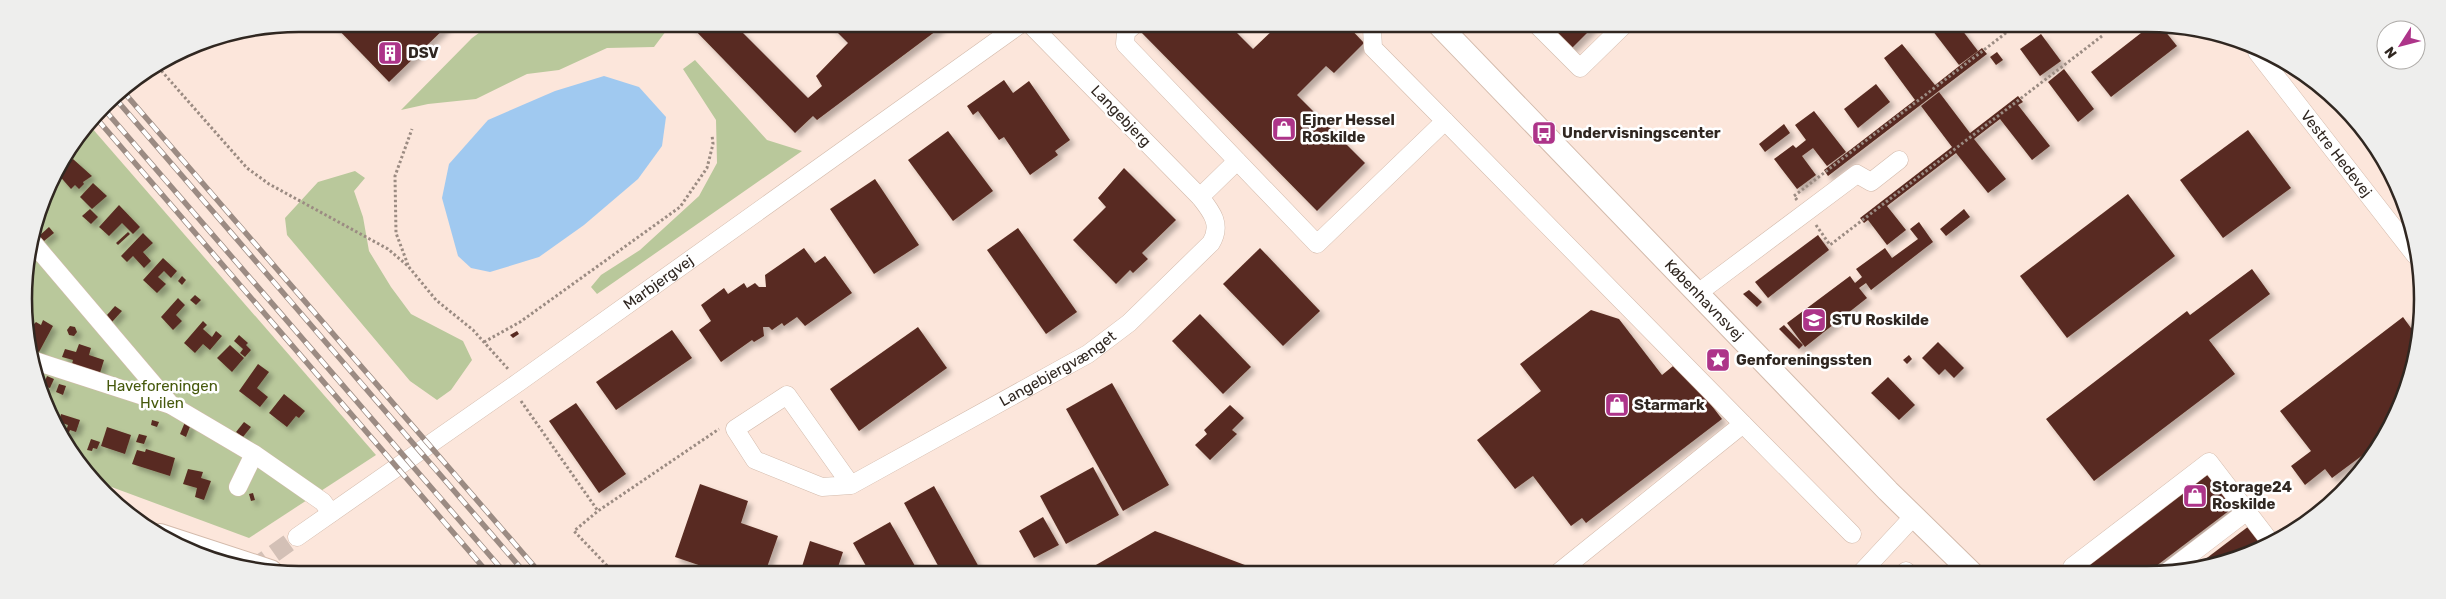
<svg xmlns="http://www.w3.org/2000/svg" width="2446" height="599" font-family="Rubik,sans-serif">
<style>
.green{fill:#b9c89b}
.water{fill:#a0c9f0}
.building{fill:#592c20;filter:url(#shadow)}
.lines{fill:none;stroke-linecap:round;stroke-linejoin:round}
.minor-tunnel{stroke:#d3c0b6;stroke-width:18;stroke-dasharray:18 9;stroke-linecap:butt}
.minor-casing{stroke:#d3baab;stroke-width:19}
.major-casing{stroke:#d3baab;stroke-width:24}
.highway-casing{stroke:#d3baab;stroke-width:28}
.path{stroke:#9b8b82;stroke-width:3;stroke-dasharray:2.5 2.5;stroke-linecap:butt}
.minor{stroke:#fff;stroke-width:18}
.major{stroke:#fff;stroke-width:22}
.highway{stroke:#fff;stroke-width:26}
.rail-casing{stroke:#9b8b83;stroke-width:5.5}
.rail{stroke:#fff;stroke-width:4;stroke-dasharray:11;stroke-linecap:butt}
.labels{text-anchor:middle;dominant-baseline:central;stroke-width:5;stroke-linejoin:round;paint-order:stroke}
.poi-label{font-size:15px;font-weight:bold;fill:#302721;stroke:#fff;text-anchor:start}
.street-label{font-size:15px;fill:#302721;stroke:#fff}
.park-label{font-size:15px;fill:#46590c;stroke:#fff}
.rim{fill:none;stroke:#302721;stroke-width:2.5}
</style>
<defs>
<filter id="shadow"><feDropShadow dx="4.5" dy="4.5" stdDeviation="2.5" flood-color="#0004"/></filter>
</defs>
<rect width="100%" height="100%" fill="#fce6db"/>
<g class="green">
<path d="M491,24h175l3,3 -15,20 -47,1 -48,22 -32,4 -51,25 -48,5 -27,6 71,-72z"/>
<path d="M695,60l72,80 35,11 -205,143 -6,-7 10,-12 39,-25 59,-54 18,-33 -1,-43 -33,-51z"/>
<path d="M91,127l285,328 -127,83 -151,-56 -17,-14 -48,-97 -9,-90 28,-104z"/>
<path d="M355,171l10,7 -11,13 9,26 6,34 22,36 20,27 52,27 9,19 -21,30 -14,10 -27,-19 -123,-146 -2,-17 33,-36z"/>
</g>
<path class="water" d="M604,76l35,11 27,30 -4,29 -24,33 -54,46 -45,32 -49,15 -19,-4 -13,-12 -16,-58 7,-34 39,-44 67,-29z"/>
<g class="building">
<path d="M333,24h116l-60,58z"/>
<path d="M689,24h45l74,74 14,-12 -6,-10 32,-33 -19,-19 115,1 -127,95 -4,-4 -18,17z"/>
<path d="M1142,25h87l24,24 25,-24h69l17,18 -30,30 -8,-7 -29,29 68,68 -48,48 -179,-182z"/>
<path d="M1545,25h50l-25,25z"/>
<path d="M1929,26h30l19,25 -19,14z"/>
<path d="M2150,26h11l16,20 -66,51 -20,-25z"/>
<path d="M2041,34l20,27 -21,15 -20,-27z"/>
<path d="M1902,44l33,41 47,-37 5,6 -159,122 -4,-6 91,-70 -31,-42z"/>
<path d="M1997,52l6,8 -7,5 -6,-8z"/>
<path d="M2064,69l30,40 -16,13 -30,-40z"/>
<path d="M1004,80l9,13 16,-12 41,59 -15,11 3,4 -28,20 -26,-38 -5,3 -21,-29 -5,4 -6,-9z"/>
<path d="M1876,84l14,18 -32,26 -14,-19z"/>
<path d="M1939,92l31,41 48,-37 5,6 -5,3 32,41 -18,14 -32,-41 -26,20 32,40 -18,14 -32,-40 -69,53 19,24 -19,15 -19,-25 -4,3 -4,-5 92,-71 -31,-41z"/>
<path d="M1814,111l32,41 -19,14 -14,-18 -11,8 14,19 -19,14 -23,-30 19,-14 3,3 10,-8 -11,-15z"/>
<path d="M1784,124l6,9 -25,19 -6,-8z"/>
<path d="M2248,130l43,58 -68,50 -43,-58z"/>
<path d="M948,131l45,60 -40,30 -45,-61z"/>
<path d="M73,159l19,17 -9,6 1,2 -5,5 -4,-4 -4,4 -14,-16z"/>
<path d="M1124,168l52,52 -34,33 6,6 -15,14 -3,-3 -14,14 -43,-44 33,-33 -8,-9z"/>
<path d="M875,179l44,66 -45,29 -44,-65z"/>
<path d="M93,183l14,13 -15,13 -12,-12z"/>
<path d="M2128,194l47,62 -108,82 -47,-62z"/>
<path d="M119,205l21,22 -7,7 -11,-11 -13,13 -10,-9z"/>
<path d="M90,209l8,8 -7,7 -9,-8z"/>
<path d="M1964,209l6,8 -24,19 -6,-7z"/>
<path d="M1919,222l14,20 -62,48 -5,-7 -7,5 8,10 -62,49 -18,-24 63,-47 5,7 7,-6 -6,-8 29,-21 7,10 26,-19 -8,-10z"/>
<path d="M49,227l5,6 -10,8 -5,-5z"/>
<path d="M1018,228l59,84 -31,22 -59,-84z"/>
<path d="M128,232l2,2 -12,11 -2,-2z"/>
<path d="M143,233l10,10 -10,9 8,9 -7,7 -11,-12 -6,6 -6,-6z"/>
<path d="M1818,235l11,15 -61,48 -13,-16z"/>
<path d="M804,248l11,15 10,-7 27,37 -47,33 -8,-9 -13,9 -2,-3 -10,7 -3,-3h-6l1,9 -10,6 -2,-2 -31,22 -22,-32 12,-9 -10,-16 23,-17 4,6 16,-11 3,5 8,-5 4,4h7l-1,-12z"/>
<path d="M1260,248l60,63 -37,35 -60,-62z"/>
<path d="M163,258l14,13 -6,7 -7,-7 -6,6 8,7 -9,9 -14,-13z"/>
<path d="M2252,269l18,25 -61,46 26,34 -141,107 -48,-62 141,-108 3,4z"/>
<path d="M182,276l4,4 -4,5 -4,-4z"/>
<path d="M1749,290l13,12 -5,5 -14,-13z"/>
<path d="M195,295l6,5 -5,5 -6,-5z"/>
<path d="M178,298l7,7 -9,10 6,6 -9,9 -12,-13z"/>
<path d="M115,306l7,5 -10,11 -5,-7z"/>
<path d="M1591,310l28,9 43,56 16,-13 44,57 -136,104 -4,-5 -11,8 -38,-50 -18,13 -38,-49 64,-49 -21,-27z"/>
<path d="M1200,314l51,53 -28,27 -51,-53z"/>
<path d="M2403,317l16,22 -25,83 -15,21 -47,35 -7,-9 -20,16 -14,-19 20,-15 -31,-40z"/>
<path d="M43,320l10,6 -14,26 -8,-5 -2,-18 7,-7 5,3z"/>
<path d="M203,321l4,4 -4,4 9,8 4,-6 6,5 -12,14 -7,-6 -8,9 -11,-10z"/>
<path d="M1784,325l19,20 -4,4 -20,-20z"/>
<path d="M70,326l5,1 2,5 -3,4 -5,-1 -2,-5z"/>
<path d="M918,327l29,41 -88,63 -29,-42z"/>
<path d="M672,330l20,28 -76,52 -20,-28z"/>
<path d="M517,331l2,3 -6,4 -3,-3z"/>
<path d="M239,335l9,8 -2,2 5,5 -6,7 -5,-4 3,-4 -9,-8z"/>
<path d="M1938,342l26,26 -10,10 -9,-9 -6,6 -17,-17z"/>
<path d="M79,344l12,4 -2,7 15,5 -4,13 -28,-9 1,-4 -11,-3 3,-8 11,3z"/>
<path d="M230,345l14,13 -12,14 -15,-14z"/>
<path d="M1909,355l3,4 -5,5 -4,-4z"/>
<path d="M258,364l11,8 -12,16 11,9 -8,10 -21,-16z"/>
<path d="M47,376l7,3 -4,9 -7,-2z"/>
<path d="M1888,377l27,28 -16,15 -28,-27z"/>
<path d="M1112,383l57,102 -46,26 -57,-102z"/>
<path d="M59,384l7,2 -3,9 -7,-3z"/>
<path d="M284,394l21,17 -6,7 -3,-2 -9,11 -18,-14z"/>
<path d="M576,403l50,71 -27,19 -50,-72z"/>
<path d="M1230,405l14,13 -12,12 5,4 -27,26 -15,-15 12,-11 -3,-4z"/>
<path d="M61,414l19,6 -4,12 -6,-2 -2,5 -4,-1 -1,-7 4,1 1,-3 -9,-3z"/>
<path d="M152,420l7,2 -2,5 -6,-2z"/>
<path d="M185,422l6,2 -5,13 -6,-3z"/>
<path d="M244,422l7,5 -8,10 -7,-5z"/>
<path d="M107,427l24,8 -6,19 -24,-8z"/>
<path d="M139,434l8,2 -3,8 -8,-2z"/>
<path d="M91,439l9,3 -3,7 -4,-1 -1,3 -5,-1z"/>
<path d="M146,449l29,9 -5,18 -38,-12 5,-14 8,2z"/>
<path d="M1093,467l26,48 -53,29 -26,-48z"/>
<path d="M188,469l15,3 -2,6 10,3 -7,19 -9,-3 2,-9 -14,-4z"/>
<path d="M2209,473l25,34 -87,66h-61l-3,-4z"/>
<path d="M700,484l48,17 -7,22 37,13 -13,37h-28l-12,-4 -3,4 -47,-16z"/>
<path d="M934,486l46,83 -8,4h-30l-38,-70z"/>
<path d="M253,493l2,7 -4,1 -2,-7z"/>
<path d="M1043,517l16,28 -25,13 -15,-27z"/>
<path d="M890,522l29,51h-49l-17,-30z"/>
<path d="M2249,526l17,22 -75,22z"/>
<path d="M1155,531l111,42h-184z"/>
<path d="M810,541l33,11 -7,21h-36z"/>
</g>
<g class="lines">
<path class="minor-tunnel" d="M252,569l45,-32"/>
<defs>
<g id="minor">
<path d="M1134,25l-8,7 -1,12 192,200 128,-123 -72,-73 -1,-20 -2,-3"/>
<path d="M1537,25l43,43 44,-43"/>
<path id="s1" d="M2257,52l158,203"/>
<path d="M1445,121l298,303 -185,149"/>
<path d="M1200,197l37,-36"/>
<path d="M34,244l137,161"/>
<path d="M1698,293l159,-119 14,8 28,-22"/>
<path d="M32,360l139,45 83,49 69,48 8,11"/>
<path d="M1743,424l109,110"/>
<path id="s2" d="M851,485l-64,-90 -52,34 20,31 67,27 29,-2 237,-131 41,-31 82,-80c11,-18 1,-31 -11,-46l-169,-172"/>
<path d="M238,487l16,-33"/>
<path id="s3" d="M297,537l222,-155 500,-357"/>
<path d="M1861,573l53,-57"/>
<path d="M1904,573l2,-2 2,2"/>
<path d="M2078,573l-6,-6 137,-105 63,82"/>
<path d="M2166,573l81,-62"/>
</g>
<g id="major">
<path id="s4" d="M1439,25l449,466 84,82"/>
</g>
<path id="highway" d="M160,537l110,36"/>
</defs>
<use href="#minor" class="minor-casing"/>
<use href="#major" class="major-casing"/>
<use href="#highway" class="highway-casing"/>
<g class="path">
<path d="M158,67l89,101 22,16 119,65 20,17 28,34 37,30 36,40"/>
<path d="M1797,200l-3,-4 221,-170"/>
<path d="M1816,225l14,20 272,-209"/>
<path d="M408,265l-12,-32 -1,-57 17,-47"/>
<path d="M484,342l36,-20 160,-115 27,-39 6,-24 -1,-9"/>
<path d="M521,401l77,110"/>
<path d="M614,573l-40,-42 24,-20 121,-82"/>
</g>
<use href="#minor" class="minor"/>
<use href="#major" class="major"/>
<use href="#highway" class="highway"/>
<defs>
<g id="rail">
<path d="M122,90l418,483"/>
<path d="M114,97l411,476"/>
<path d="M104,109l401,464"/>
<path d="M97,119l391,454"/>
</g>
</defs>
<use href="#rail" class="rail-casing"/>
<use href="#rail" class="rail"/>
</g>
<defs>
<symbol id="building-square" viewBox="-11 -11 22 22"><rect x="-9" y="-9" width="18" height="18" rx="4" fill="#ad3489" stroke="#fff"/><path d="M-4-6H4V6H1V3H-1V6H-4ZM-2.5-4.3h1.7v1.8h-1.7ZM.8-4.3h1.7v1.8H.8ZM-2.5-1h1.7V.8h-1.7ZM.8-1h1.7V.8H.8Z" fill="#fff"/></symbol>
<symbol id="shop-square" viewBox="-11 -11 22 22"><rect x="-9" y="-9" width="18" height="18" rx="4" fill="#ad3489" stroke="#fff"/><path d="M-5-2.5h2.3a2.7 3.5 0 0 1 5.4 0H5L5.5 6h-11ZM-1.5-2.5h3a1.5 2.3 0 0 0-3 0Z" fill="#fff"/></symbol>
<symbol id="bus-square" viewBox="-11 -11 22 22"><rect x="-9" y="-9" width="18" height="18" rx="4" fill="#ad3489" stroke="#fff"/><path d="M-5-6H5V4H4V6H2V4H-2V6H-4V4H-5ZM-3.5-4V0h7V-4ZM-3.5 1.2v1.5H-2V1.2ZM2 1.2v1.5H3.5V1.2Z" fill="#fff"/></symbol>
<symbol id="school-square" viewBox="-11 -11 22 22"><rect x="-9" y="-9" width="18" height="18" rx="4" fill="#ad3489" stroke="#fff"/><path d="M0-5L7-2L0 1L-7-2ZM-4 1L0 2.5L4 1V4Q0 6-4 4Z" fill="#fff"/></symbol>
<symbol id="sight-square" viewBox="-11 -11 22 22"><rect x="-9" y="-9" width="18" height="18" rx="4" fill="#ad3489" stroke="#fff"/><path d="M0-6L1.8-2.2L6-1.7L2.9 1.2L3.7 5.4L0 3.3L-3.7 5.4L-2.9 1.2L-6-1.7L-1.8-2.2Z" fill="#fff"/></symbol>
</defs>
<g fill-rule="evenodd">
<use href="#building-square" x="376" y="39" width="28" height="28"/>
<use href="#shop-square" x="1270" y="115" width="28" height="28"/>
<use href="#bus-square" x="1530" y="119" width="28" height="28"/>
<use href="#school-square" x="1800" y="306" width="28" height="28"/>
<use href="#sight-square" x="1704" y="346" width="28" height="28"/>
<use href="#shop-square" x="1603" y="391" width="28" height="28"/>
<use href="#shop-square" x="2181" y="482" width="28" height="28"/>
</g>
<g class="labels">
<g class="poi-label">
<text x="408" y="53">DSV</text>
<text x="1302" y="120">Ejner Hessel<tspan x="1302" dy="17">Roskilde</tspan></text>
<text x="1562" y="133">Undervisningscenter</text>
<text x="1832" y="320">STU Roskilde</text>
<text x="1736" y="360">Genforeningssten</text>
<text x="1634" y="405">Starmark</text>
<text x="2212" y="487">Storage24<tspan x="2212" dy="17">Roskilde</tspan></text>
</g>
<g class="street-label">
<text transform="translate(1121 116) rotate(46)">Langebjerg</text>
<text stroke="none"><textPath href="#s1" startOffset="129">Vestre Hedevej</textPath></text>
<text stroke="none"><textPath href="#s3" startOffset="442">Marbjergvej</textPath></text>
<text stroke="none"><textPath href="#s4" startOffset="382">Københavnsvej</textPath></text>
<text stroke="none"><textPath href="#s2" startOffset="548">Langebjergvænget</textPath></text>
</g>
<g class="park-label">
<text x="162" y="386">Haveforeningen<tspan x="162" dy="17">Hvilen</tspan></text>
</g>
</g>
<path d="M0 0H2446V599H0ZM299 32H2147A267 267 0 0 1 2414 299V299A267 267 0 0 1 2147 566H299A267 267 0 0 1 32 299V299A267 267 0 0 1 299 32Z" fill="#eeeeed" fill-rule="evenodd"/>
<path class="rim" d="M299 32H2147A267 267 0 0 1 2414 299V299A267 267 0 0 1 2147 566H299A267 267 0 0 1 32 299V299A267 267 0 0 1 299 32Z"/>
<g transform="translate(2401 45) rotate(234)"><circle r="24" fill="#ffffff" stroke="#aca9a6"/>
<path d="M0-4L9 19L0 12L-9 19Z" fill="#ad3489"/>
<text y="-8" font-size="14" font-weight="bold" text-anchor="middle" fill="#302721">N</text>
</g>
</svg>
